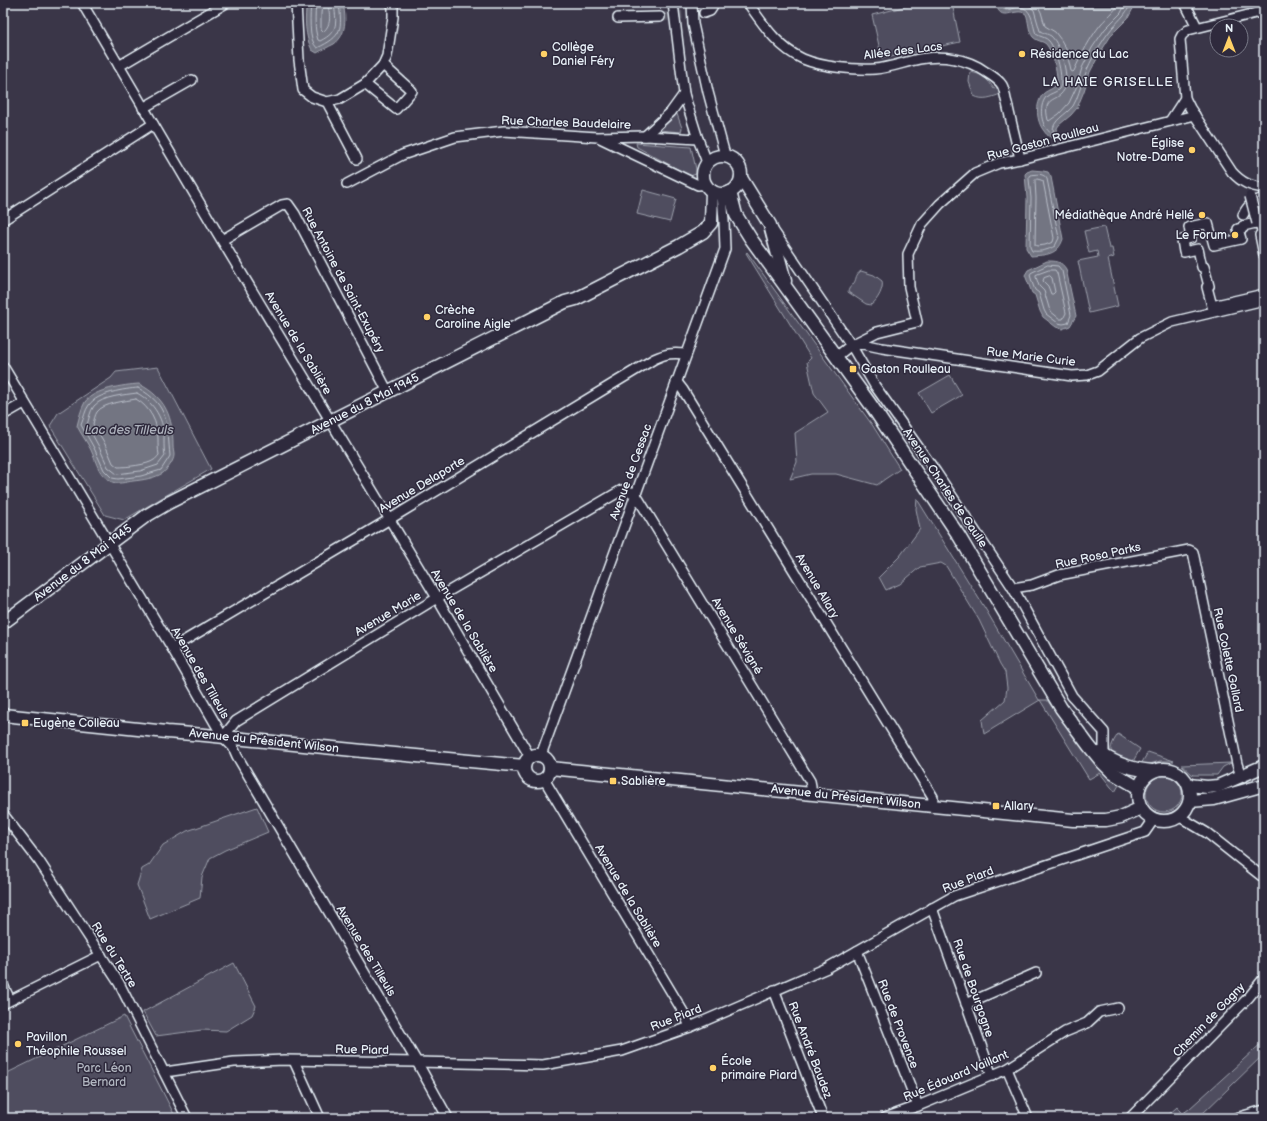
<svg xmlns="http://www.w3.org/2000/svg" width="1267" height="1121" font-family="'Balsamiq Sans',sans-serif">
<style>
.green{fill:#504e5f;stroke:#9ca0ac}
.water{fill:#737482;stroke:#a2a6b1}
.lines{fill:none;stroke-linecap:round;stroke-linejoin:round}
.shore{stroke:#b9bfc9;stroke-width:1}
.street-tunnel{stroke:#545262;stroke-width:9;stroke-dasharray:9 4.5;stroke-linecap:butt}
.street-casing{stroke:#e8f1f8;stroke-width:12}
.secondary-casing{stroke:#e8f1f8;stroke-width:15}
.street{stroke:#2f2a3d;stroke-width:9}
.secondary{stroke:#2f2a3d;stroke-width:12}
.street-bridge-casing{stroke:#e8f1f8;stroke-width:12;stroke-linecap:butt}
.street-bridge{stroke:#2f2a3d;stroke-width:9}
.poi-dot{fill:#ffd166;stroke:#2f2a3d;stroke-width:1.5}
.labels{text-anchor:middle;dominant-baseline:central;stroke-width:3;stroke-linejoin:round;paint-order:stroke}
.poi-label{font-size:12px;fill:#e8f1f8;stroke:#2f2a3d;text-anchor:start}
.street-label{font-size:12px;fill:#e8f1f8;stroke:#2f2a3d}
.park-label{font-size:12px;fill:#b3b8c2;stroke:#2f2a3d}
.neighbourhood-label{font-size:13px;letter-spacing:1px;fill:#e8f1f8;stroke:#2f2a3d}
.water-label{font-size:13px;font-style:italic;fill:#aeb2bd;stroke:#2f2a3d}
</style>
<rect width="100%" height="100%" fill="#3a3648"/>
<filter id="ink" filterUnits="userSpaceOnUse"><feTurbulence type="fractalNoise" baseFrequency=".025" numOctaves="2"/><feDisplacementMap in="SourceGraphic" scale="8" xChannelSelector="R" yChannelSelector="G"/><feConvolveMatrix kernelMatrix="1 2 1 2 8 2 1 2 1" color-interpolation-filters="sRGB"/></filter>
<g filter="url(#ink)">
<g class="green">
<path d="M919,3h33l8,39 -78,17 -10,-44z"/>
<path d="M970,72c12,2 17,6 24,17l5,-2 2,7c-9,3 -18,7 -27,2l-5,-14z"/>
<path d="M674,114h3l5,14 -1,4 -22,-2z"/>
<path d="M636,143l55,4 5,22v5l-6,2 -53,-29z"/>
<path d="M643,190l33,9 -6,23 -33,-8z"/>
<path d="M1104,227l5,21h3l2,9 -6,2 10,47 -29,7 -11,-52 20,-4 -1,-6 -8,2 -5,-22z"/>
<path d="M747,252l126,174 27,43 -15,10 -8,6 -41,-11h-25l-21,5 7,-17 -2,-29 33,-21 -14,-19 -7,-31 4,-4 -65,-105z"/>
<path d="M861,271l13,4 8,6c2,7 -4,19 -11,24l-5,-1 -18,-12c1,-5 3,-5 6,-9 3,-5 1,-8 7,-12z"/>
<path d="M158,367l53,102 -87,51 -19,-5 -55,-89 8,-13 53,-35 5,-6z"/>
<path d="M950,375l12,20 -31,18 -12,-20z"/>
<path d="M917,499l69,111 53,90h8l20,27 32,41 20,17 -4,7 -15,-19 -11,6 -49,-79 -56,34 -2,-14 23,-20 2,-12 -2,-16 -5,-8 -21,-44 -33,-54 -5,-3 -21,4 -20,17 -14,6 -7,-13 21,-21 20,-27 -4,-20z"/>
<path d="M1118,734l22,15 -9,16c-19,-9 -27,-10 -13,-31z"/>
<path d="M1148,752l26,9h-14l-10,3 -10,2z"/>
<path d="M1231,763l-8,4 -6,8h-24l-11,-10z"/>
<circle cx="1164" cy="794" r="18"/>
<path d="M257,807l11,25 -43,18 -15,8 -8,19 -2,21 -50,21 -13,-34 5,-16 7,-4 14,-20 24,-14z"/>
<path d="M234,963l22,43 -4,9 -26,16 -24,-1 -46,6 -13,-24z"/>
<path d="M124,1016l52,102h-173v-43z"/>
<path d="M1264,1041v13l-66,64h-33l12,-11 5,7 7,-5z"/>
</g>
<g class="water">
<path d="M307,3h36c3,14 4,32 -9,41 -6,3 -12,6 -17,9l-5,-3c-7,-13 -8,-32 -5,-47z"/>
<path d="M996,3h140l-8,15 -16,16 -12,19 -10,19 -6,19 -7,17 -6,7 -12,10 -2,3 1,7c-4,6 -11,1 -14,-4 -8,-10 -9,-27 -1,-37 6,-6 14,-4 14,-15 0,-9 -5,-28 -11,-35 -3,-3 -10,-3 -13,-7 -5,-6 -4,-16 -7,-23 -11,-8 -26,11 -30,-11z"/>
<path d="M1032,170l11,1 5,1 3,5 12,62c-5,16 -17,16 -32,17l-5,-8 1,-50 -2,-24 2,-2z"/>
<path d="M1047,261c9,0 14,0 19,8l10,47 -6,10 -8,3 -6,-2 -13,-10 -3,-6 -5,-16 -3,-2 -7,-18 3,-5z"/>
<path d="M139,384c27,14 34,33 34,62 0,4 1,6 1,9 0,6 -7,15 -11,18 -8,5 -20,7 -30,8 -7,1 -16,4 -23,0 -12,-7 -14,-20 -19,-31 -4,-8 -10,-16 -14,-24 2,-8 4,-17 8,-24 9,-13 39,-17 54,-18z"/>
</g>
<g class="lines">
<g class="shore">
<path d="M311,3c-1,11 -3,37 6,45 26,-12 25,-19 22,-45"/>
<path d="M316,3c-1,13 -2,25 2,37l2,1c20,-10 16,-19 14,-38"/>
<path d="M322,3l-1,11v16l2,2c10,-9 6,-18 5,-29"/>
<path d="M1000,3l1,5 5,2c4,0 8,-2 12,-3 15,0 14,17 18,27 4,3 10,3 13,7 7,8 16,39 10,48 -3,4 -9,4 -13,8 -8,10 -5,30 5,36l2,-1c-1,-12 13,-17 20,-26 5,-8 7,-19 11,-28 3,-10 8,-19 13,-28 4,-6 8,-13 12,-18 8,-11 17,-16 22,-29"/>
<path d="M1026,3l8,7 6,21c3,2 8,3 11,5 10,9 19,42 13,54 -7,13 -22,5 -16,30l1,1 10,-7 10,-11 7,-15 6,-20 10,-20 13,-19 16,-16 5,-10"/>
<path d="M1036,3l5,9 4,14 10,6 6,8 5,9 5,22 2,1 1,-1c7,-16 16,-33 27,-47 6,-7 14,-12 18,-21"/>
<path d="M1031,175c5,-1 13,-2 16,4l12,59 -4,8c-7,4 -14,6 -23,5l-2,-4 1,-49 -2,-19z"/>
<path d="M1037,179l4,1 2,1 11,57 -1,4 -8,3 -8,1 -2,-1v-2l1,-45 -1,-17z"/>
<path d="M1048,265l10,1 4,5 9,44 -3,8 -5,1 -5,-1 -12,-9 -2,-4 -5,-17 -4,-3 -2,-5 -3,-10 1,-2z"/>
<path d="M1049,270h6l2,3 9,40 -3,6h-3l-10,-8 -6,-20 -5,-5 -3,-9v-2z"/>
<path d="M1050,276l2,2 3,14 -2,2h-2l-3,-8 -5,-5 1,-3z"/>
<path d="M138,388c32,17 29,38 32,68l-9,14 -20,6 -23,3 -6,-1 -8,-8 -10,-22 -13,-23c3,-7 4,-15 8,-20 8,-12 36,-16 49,-17z"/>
<path d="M137,393c17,9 28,28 27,47 0,6 0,10 1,16l-7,9 -18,6 -23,3 -9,-7 -10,-22 -11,-20c2,-6 3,-14 7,-19 9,-10 30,-11 43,-13z"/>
<path d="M136,399c14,8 22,24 22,40 0,5 0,10 1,16 -1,1 -4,5 -5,5 -6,5 -28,7 -36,7l-5,-4 -9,-21 -11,-18c1,-4 2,-9 4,-12 6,-9 29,-11 39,-13z"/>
</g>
<path class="street-tunnel" d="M660,17l44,-4"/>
<defs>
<g id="street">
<path d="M82,3l133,226 222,369 93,159"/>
<path d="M296,3l3,57 4,30 9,7 15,5 30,57"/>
<path d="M673,3l11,91 14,45 9,23"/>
<path d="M692,3l1,21 15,68 17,63"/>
<path d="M748,3c15,21 30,45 55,56 19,8 50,11 72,10 15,-1 29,-7 44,-10 23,-4 48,-1 67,13 5,3 13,8 16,13 3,5 3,13 5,18 4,19 9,37 13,56"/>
<path d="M1185,3l12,24"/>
<path d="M1264,11l-76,19 -6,5 -2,4 5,59 5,10 42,64c10,11 18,14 32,16"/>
<path d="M704,13l6,-2 2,-3v-5"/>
<path d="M618,18l42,-1"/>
<path d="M119,66l107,-63"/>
<path d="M365,84l31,25 16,-18 -29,-26"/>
<path d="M327,102l13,-3 25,-15 18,-19 4,-9 6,-39v-10l-2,-4"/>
<path d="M143,108l49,-28"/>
<path d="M1170,121l15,-23"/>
<path d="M645,136l26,-24 13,-18"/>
<path d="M600,138l98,47 8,-1"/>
<path d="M347,184l55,-29 53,-18 49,-6 93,6 48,-1 53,3"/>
<path d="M1243,215c5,-10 10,-14 21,-17"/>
<path d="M3,220l150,-96"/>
<path d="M773,230l78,115 24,41 61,86 77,116 59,108 32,36v24"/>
<path d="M1260,235l4,20"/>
<path d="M222,240l60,-35 6,-1 7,10 93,178"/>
<path d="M1264,240l-4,-18 -17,4v2l-5,1 3,10 -27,6 -6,-22 -19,4 2,11 -9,2 2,12 14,-3 4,18h2l5,19 -2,1 5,19 52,-12"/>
<path d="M854,345l9,-1 19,4 190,28 15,-1 11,-4 42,-33 32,-16 92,-22"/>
<path d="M836,357l15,-12 26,-13 40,-10 -8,-35 -1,-33 14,-30 18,-20 35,-31 24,-10 21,-4 175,-44"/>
<path d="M3,366l169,282 51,89 10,10 4,9 180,306 31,56"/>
<path d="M676,381l7,9 250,407 -1,9"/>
<path d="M3,415l21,-12"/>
<path d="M1013,588l19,-3 27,-10 130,-25 4,2 44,212 4,12"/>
<path d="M172,648l218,-129 264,-160c13,-6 18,-6 32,-5"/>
<path d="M223,737l13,-16 201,-123 185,-108 13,3 175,288 1,5v8"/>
<path d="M541,755l184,-506 -1,-28 -2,-27"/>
<path d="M544,779l141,236 5,12"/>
<path d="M3,814l36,47 80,122 68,135"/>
<path d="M1180,817l27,16 57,45"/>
<path d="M932,908l60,168"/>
<path d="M857,951l61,155"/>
<path d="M3,985l7,15"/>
<path d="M774,990l49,128"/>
<path d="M3,1004l98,-49"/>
<path d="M966,1004l70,-31"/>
<path d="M294,1061l26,57"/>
<path d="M1007,1069l21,49"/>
<path d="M165,1072l69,-10 50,-2 133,2 126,3 79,-14 68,-24 137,-59 127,-72 191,-64 9,-13"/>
<path d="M885,1118l33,-12 89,-37 58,-37 22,-9 12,-11 19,-4"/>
<path d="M1130,1118l119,-121 15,-19"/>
<path d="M1236,1118l28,-8"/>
</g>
<g id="secondary">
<circle cx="722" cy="175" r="19"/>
<path d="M741,178l29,47 15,56"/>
<path d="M730,192l6,23 15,24 120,166 88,131 102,172 28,38 13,16 11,11 26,15"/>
<path d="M3,623l143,-107 22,-13 397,-201 11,-3 103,-53 24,-14 8,-9 1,-32"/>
<path d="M3,715l164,17 38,3 158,16 161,15"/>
<path d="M1100,753c18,12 32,16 52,18"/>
<circle cx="537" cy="768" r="13"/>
<path d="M550,768l523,52h33l15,-3 20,-9"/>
<circle cx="1164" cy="795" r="26"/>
<path d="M1189,785l18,2 11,-1 46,-20"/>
<path d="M1190,801l24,-2 50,-14"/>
</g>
</defs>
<use href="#street" class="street-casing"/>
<use href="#secondary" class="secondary-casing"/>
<use href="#street" class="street"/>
<use href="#secondary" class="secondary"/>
<defs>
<path id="street-bridge" d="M1250,196l7,27"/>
</defs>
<use href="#street-bridge" class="street-bridge-casing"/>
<use href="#street-bridge" class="street-bridge"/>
</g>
</g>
<g class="poi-dot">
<circle cx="544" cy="54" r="4"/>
<circle cx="1022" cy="54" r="4"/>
<circle cx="1192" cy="150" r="4"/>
<circle cx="1202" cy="215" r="4"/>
<circle cx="1235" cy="235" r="4"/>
<circle cx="427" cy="317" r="4"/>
<rect x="849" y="365" width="8" height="8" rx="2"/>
<rect x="21" y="719" width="8" height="8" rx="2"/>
<rect x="609" y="777" width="8" height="8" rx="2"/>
<rect x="992" y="802" width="8" height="8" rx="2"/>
<circle cx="18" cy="1044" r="4"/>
<circle cx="713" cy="1068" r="4"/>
</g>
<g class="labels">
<g class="poi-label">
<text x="552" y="47">Collège<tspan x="552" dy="14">Daniel Féry</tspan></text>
<text x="1030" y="54">Résidence du Lac</text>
<text x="1184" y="143" text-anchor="end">Église<tspan x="1184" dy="14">Notre-Dame</tspan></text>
<text x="1194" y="215" text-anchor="end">Médiathèque André Hellé</text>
<text x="1227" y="235" text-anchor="end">Le Forum</text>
<text x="435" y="310">Crèche<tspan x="435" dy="14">Caroline Aigle</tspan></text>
<text x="861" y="369">Gaston Roulleau</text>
<text x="33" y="723">Eugène Colleau</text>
<text x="621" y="781">Sablière</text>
<text x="1004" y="806">Allary</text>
<text x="26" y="1037">Pavillon<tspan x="26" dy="14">Théophile Roussel</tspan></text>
<text x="721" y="1061">École<tspan x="721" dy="14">primaire Piard</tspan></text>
</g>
<g class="street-label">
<text transform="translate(903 51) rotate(-7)">Allée des Lacs</text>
<text transform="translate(566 123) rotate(2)">Rue Charles Baudelaire</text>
<text transform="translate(1043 142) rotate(-15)">Rue Gaston Roulleau</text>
<text transform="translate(343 280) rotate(62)">Rue Antoine de Saint-Exupéry</text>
<text transform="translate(298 343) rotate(59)">Avenue de la Sablière</text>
<text transform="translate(1031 357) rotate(7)">Rue Marie Curie</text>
<text transform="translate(365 404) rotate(-27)">Avenue du 8 Mai 1945</text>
<text transform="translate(631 472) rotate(-70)">Avenue de Cessac</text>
<text transform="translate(422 485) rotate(-31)">Avenue Delaporte</text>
<text transform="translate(945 488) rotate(56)">Avenue Charles de Gaulle</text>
<text transform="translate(1098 556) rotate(-12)">Rue Rosa Parks</text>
<text transform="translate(83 563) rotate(-37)">Avenue du 8 Mai 1945</text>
<text transform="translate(817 586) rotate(59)">Avenue Allary</text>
<text transform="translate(388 614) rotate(-31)">Avenue Marie</text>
<text transform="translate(464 621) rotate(59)">Avenue de la Sablière</text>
<text transform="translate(737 636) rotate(59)">Avenue Sévigné</text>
<text transform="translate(1228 660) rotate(78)">Rue Colette Gallard</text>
<text transform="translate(200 673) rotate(60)">Avenue des Tilleuls</text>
<text transform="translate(264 741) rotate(6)">Avenue du Président Wilson</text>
<text transform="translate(846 797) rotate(6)">Avenue du Président Wilson</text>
<text transform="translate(968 880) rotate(-21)">Rue Piard</text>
<text transform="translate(628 896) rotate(59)">Avenue de la Sablière</text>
<text transform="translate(366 951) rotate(59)">Avenue des Tilleuls</text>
<text transform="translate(114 955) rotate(58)">Rue du Tertre</text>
<text transform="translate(973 988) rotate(71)">Rue de Bourgogne</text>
<text transform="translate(676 1018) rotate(-21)">Rue Piard</text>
<text transform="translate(1209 1020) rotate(-46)">Chemin de Gagny</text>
<text transform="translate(898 1024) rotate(69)">Rue de Provence</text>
<text transform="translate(362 1050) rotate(1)">Rue Piard</text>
<text transform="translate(810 1050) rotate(69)">Rue André Baudez</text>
<text transform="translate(956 1076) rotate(-23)">Rue Édouard Vaillant</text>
</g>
<g class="park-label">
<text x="104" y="1068">Parc Léon<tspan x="104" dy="14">Bernard</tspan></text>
</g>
<g class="neighbourhood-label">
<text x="1108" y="82">LA HAIE GRISELLE</text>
</g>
<g class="water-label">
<text x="129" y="430">Lac des Tilleuls</text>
</g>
</g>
<rect width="1267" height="1121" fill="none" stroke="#2f2a3d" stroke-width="16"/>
<rect x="8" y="8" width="1251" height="1105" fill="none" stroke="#e8f1f8" stroke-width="1.5" filter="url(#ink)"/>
<g transform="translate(1229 38)"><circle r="19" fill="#2f2a3d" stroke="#797a88"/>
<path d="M0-3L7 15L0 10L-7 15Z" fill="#ffd166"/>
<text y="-6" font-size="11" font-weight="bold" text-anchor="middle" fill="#e8f1f8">N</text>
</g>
</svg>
